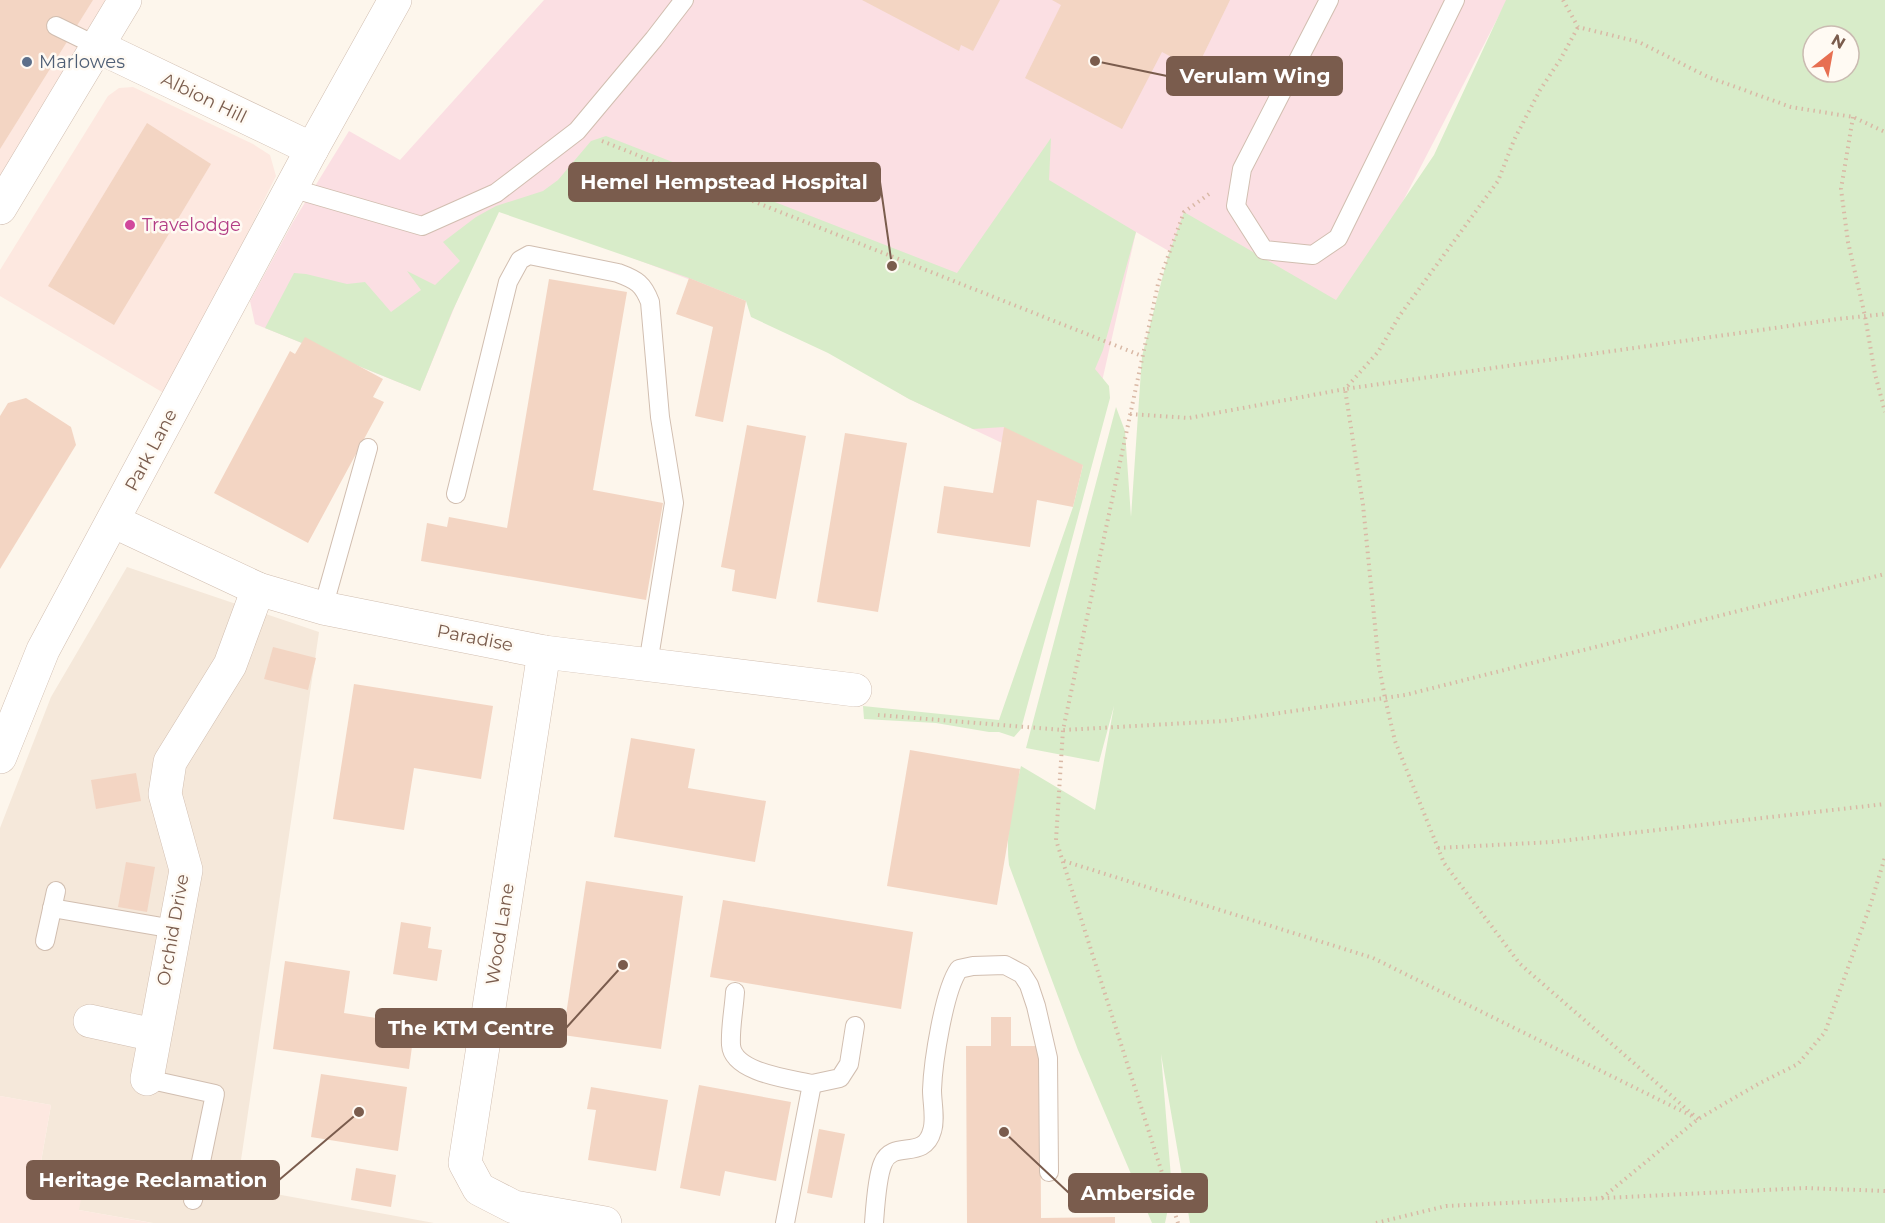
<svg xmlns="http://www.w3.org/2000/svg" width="1885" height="1223" font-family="Montserrat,sans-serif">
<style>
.residential{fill:#f5e8da}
.commercial{fill:#fde8e0}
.medical{fill:#fbdfe3}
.green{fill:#d8ecc9;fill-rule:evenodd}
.building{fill:#f3d5c3}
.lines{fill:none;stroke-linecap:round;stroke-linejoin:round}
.service-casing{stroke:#d1beb0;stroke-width:20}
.minor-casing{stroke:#d1beb0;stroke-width:34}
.path{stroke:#d9b8a5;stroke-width:4;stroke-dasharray:1.5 4.5;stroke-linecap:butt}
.service{stroke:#fff;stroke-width:18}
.minor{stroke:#fff;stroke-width:33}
.service-dot{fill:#5c6f8a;stroke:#fffaf3;stroke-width:2}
.hotel-dot{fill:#d1479c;stroke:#fffaf3;stroke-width:2}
.labels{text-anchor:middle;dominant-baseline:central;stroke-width:5;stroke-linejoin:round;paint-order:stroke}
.service-label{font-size:18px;fill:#4e5e75;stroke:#fffaf3;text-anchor:start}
.street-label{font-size:18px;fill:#7a5c4d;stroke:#fffaf3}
.hotel-label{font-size:18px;fill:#b23c85;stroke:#fffaf3;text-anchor:start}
.leader{fill:none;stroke:#7a5c4d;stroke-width:2}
.callout-dot{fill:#7a5c4d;stroke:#fffaf3;stroke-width:2}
.callout{fill:#7a5c4d;stroke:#7a5c4d;stroke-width:2}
.callout-label{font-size:20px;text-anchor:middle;font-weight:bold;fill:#fff}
</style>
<rect width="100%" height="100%" fill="#fdf6ec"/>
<path class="residential" d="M127,567l192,65 -82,555 197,36h-281l-74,-13 -39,-42 11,-63 -51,-9v-268l51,-131z"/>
<g class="commercial">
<path d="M0,0h125l-125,208z"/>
<path d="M133,87l120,57 17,11 6,21 -109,219 -167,-99v-26l108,-174 11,-8z"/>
<path d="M0,1096l51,9 -11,62 45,9 -6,34 73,13h-152z"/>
</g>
<path class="medical" d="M544,0h963l-178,344 -193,-112 -53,233 -51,-8 -123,-58 -163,-98 -250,-95 -76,185 -165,-67 -5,-23 43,-79 56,-91 51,29z"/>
<g class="green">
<path d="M1506,0h379v1223h-695l-29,-169 11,136 -7,33h-13l-74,-173 -69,-185c-4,-34 4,-66 12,-99l74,44 19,-104 -15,56 -73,-14 90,-341 9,24 6,86 11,-161 26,-100 16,-44 152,88 98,-145zM1813,36h36v36h-36z"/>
<path d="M606,136l351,137 94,-135 -2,42 87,52 -33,118 -8,19 14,17 1,12 -89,331 -7,8 -15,-5h-10l-53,-9 -72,-4 -1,-13 136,14 74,-213 10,-42 -51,-8 -28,-30 -31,2 -64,-30 -81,-46 -77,-36 -5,-16 -57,-23 -190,-66 -47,100 -32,79 -155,-63 29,-55 12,1 41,10 18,-2 26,30 30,-22 -14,-19 28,14 25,-24 -17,-19 33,-25 20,-11 47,-15 15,-11 33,-39z"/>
</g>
<g class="building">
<path d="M0,0h93l-93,149z"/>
<path d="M862,0h138l-27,51 -12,-6 -2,6z"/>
<path d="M1052,0h178l-34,70 -34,-18 -40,77 -97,-51 36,-73z"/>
<path d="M147,123l64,41 -97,161 -66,-39z"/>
<path d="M689,278l57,23 -23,121 -28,-6 18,-89 -37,-13z"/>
<path d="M549,279l78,13 -34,198 70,13 -17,97 -225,-39 6,-38 20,4 2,-10 58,11z"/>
<path d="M305,337l78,42 -10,18 11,5 -76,141 -94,-50 76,-142 5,3z"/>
<path d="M26,398l45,29 5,18 -76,124v-153l8,-13z"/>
<path d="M747,425l59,11 -30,163 -44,-8 3,-21 -14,-3z"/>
<path d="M1004,427l79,38 -10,42 -36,-7 -7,47 -93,-14 7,-47 49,7z"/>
<path d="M845,433l62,10 -29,169 -61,-10z"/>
<path d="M273,647l43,11 -8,32 -44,-11z"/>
<path d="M354,684l139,22 -12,73 -67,-11 -10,62 -71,-11z"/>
<path d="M631,738l64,11 -7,39 78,13 -11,61 -141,-25z"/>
<path d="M910,750l110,19 -23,136 -110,-19z"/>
<path d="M136,773l5,28 -45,8 -5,-29z"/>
<path d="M126,862l29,5 -8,45 -29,-5z"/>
<path d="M586,881l97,15 -22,153 -98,-14z"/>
<path d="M723,900l190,32 -12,77 -191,-32z"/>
<path d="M401,922l30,5 -3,21 14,2 -5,31 -44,-7z"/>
<path d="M285,961l65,10 -6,42 71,11 -6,45 -136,-20z"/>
<path d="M991,1017h20v29h29l1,172 74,-1v6h-148l-1,-177h25z"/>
<path d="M321,1074l86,13 -9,64 -87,-14z"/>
<path d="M699,1085l92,17 -15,79 -51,-10 -5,25 -40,-8z"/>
<path d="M591,1087l77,13 -12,71 -68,-11 8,-50 -9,-1z"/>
<path d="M819,1129l26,5 -13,64 -25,-5z"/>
<path d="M356,1168l40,7 -5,32 -40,-7z"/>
</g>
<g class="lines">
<defs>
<g id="service">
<path d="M1329,0l-87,169 -6,37 28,44 49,5 25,-17 117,-238"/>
<path d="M56,26l41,20"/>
<path d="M291,188l131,38 74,-33 81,-62 77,-92 30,-39"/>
<path d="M456,494l52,-212 12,-22 9,-5 89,18c19,7 25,11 32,29l10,115 14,86 -26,161"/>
<path d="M323,608l45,-160"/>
<path d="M52,908l122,21"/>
<path d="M45,941l11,-50"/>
<path d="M735,992c-1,17 -5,36 -4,53 2,28 60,34 81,39l-27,139"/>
<path d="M147,1079l68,15 -22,106"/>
<path d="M812,1084l28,-6 9,-14 6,-38"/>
<path d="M874,1223c1,-14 3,-47 9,-60 10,-24 41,-2 49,-32 4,-12 0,-28 0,-41 1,-28 12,-100 27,-121l14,-3 32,-1 17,9 7,11 7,21 12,52 1,114"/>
</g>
<g id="minor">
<path d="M97,46l215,103"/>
<path d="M0,208l125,-208"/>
<path d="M113,521l145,68 65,19 221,44 311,38"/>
<path d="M544,652l-79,511 14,26 35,18 91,16"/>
<path d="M0,757l43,-107 269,-501 83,-149"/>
<path d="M90,1021l64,14"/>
<path d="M147,1079l39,-209 -21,-76 5,-32 60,-97 28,-76"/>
</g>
</defs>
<use href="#service" class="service-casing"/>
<use href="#minor" class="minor-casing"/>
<g class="path">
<path d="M1563,0l15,27 61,15 69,35 83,30 62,10 32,15"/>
<path d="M1853,117l-12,72 7,53 17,74 10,58 10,38"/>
<path d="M602,141l540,215"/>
<path d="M1130,414l59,4 156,-29 33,-37 22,-37 98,-134 16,-41 26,-50 20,-30 18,-33"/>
<path d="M878,715l185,15 161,-9 181,-26 480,-121"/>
<path d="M1438,848l114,-6 333,-38"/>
<path d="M1064,861l309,97 319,158"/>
<path d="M1698,1119l-178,-155 -76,-101 -49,-122 -10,-43 -6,-32 -16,-161 -18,-116 493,-70 47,-5"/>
<path d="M1602,1198l96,-79 62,-36 38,-19 27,-32 45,-126 15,-49"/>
<path d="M1178,1223l-122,-383 7,-110 95,-446 26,-72 28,-20"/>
<path d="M1376,1223l70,-17 359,-18 80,3"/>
</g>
<use href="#service" class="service"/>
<use href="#minor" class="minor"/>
</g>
<circle class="service-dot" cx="27" cy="62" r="6"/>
<circle class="hotel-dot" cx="130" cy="225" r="6"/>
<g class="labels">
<g class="service-label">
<text x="39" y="62">Marlowes</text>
</g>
<g class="street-label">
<text transform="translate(204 98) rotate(26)">Albion Hill</text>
<text transform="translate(151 450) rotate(-62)">Park Lane</text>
<text transform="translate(475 638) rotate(11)">Paradise</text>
<text transform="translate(173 930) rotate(-80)">Orchid Drive</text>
<text transform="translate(500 934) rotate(-81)">Wood Lane</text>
</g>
<g class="hotel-label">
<text x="142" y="225">Travelodge</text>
</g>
</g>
<path class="leader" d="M1095 61L1167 76M892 266L880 182M623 965L566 1028M359 1112L279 1180M1004 1132L1069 1193"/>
<g class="callout-dot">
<circle cx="1095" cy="61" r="6"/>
<circle cx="892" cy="266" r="6"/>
<circle cx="623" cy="965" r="6"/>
<circle cx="359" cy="1112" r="6"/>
<circle cx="1004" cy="1132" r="6"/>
</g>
<g class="callout">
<rect x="1167" y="57" width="175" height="38" rx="6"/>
<rect x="569" y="163" width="311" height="38" rx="6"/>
<rect x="376" y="1009" width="190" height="38" rx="6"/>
<rect x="27" y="1161" width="252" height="38" rx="6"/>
<rect x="1069" y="1174" width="138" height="38" rx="6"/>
</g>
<g class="callout-label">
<text x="1255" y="83">Verulam Wing</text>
<text x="724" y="189">Hemel Hempstead Hospital</text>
<text x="471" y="1035">The KTM Centre</text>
<text x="153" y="1187">Heritage Reclamation</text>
<text x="1138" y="1200">Amberside</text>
</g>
<g transform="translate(1831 54) rotate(31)"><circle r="28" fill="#fffaf3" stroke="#cabbb1" stroke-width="1.5"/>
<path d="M0-4.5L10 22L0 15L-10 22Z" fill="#e76f51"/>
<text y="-9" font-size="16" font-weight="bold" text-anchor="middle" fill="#7a5c4d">N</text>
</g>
</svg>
